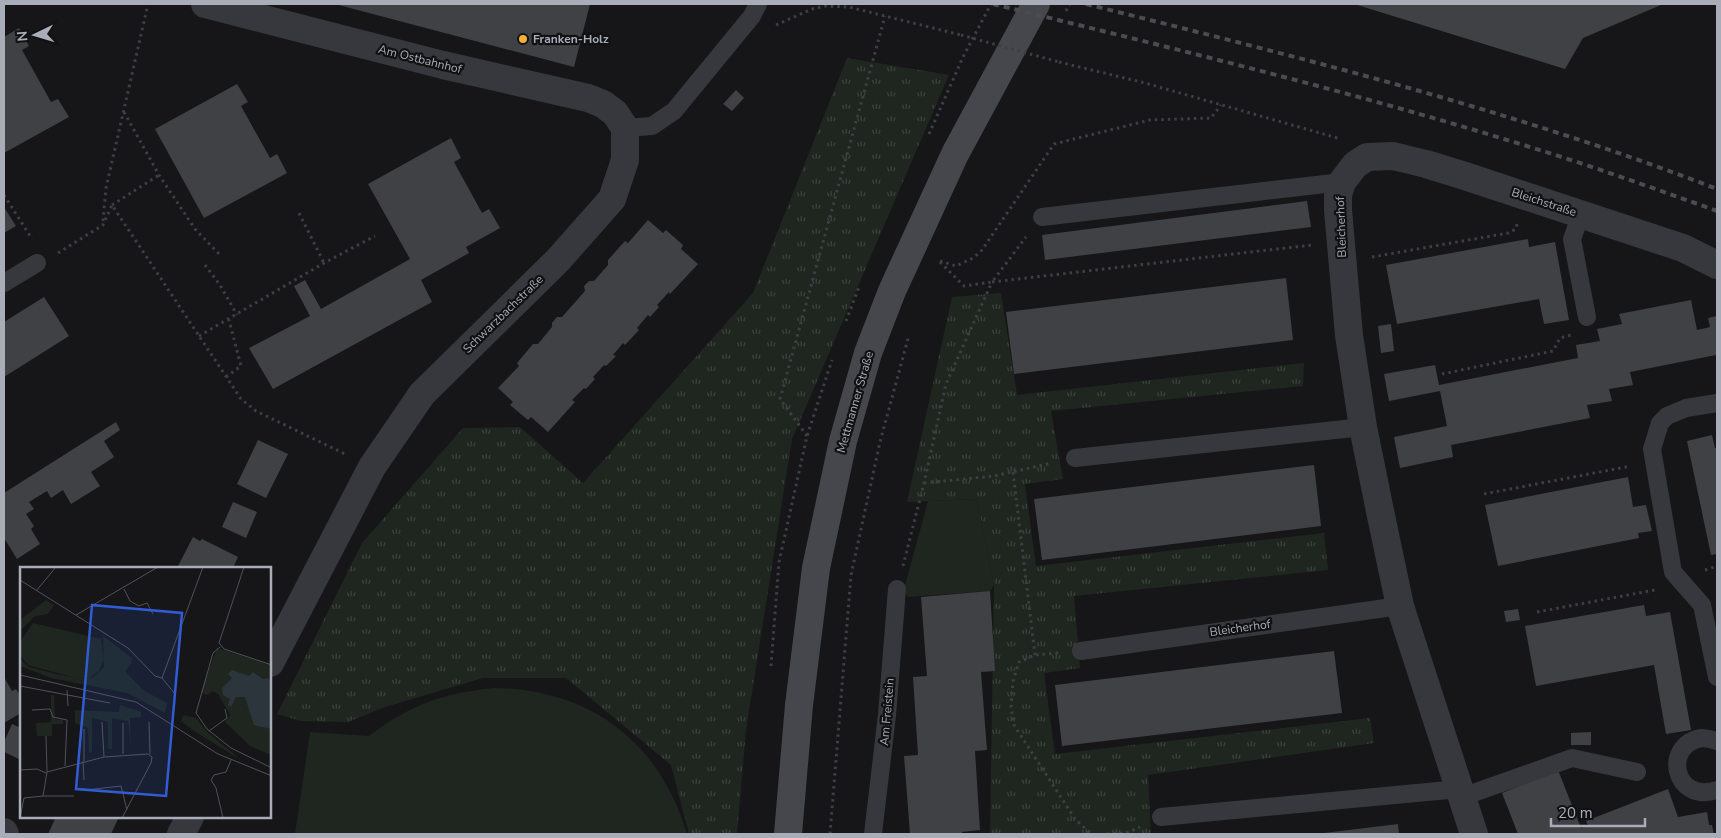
<svg xmlns="http://www.w3.org/2000/svg" width="1721" height="838" font-family="'Nunito Sans',sans-serif">
<style>
.grass{fill:url(#grass-tufts)}
.park{fill:#1e261f}
.building{fill:#404145}
.lines{fill:none;stroke-linecap:round;stroke-linejoin:round}
.path{stroke:#3d3f44;stroke-width:3;stroke-dasharray:2.5 4;stroke-linecap:butt}
.lane{stroke:#37383d;stroke-width:18}
.street{stroke:#37383d;stroke-width:28}
.secondary{stroke:#45474d;stroke-width:28}
.rail{stroke:#4a4c52;stroke-width:4;stroke-dasharray:6 5;stroke-linecap:butt}
.path-bridge{stroke:#3d3f44;stroke-width:3;stroke-dasharray:2.5 4;stroke-linecap:butt}
.poi-dot{fill:#f2b134;stroke:#111113;stroke-width:2}
.labels{text-anchor:middle;dominant-baseline:central;stroke-width:4.5;stroke-linejoin:round;paint-order:stroke}
.poi-label{font-size:12px;font-weight:bold;fill:#a8adb8;stroke:#111113;text-anchor:start}
.street-label{font-size:12px;fill:#a8adb8;stroke:#111113}
.inset-road{fill:none;stroke:#505258;stroke-width:1}
.view{fill:#325cd3;fill-opacity:0.15;stroke:#325cd3;stroke-width:2.5}
.inset-edge{fill:none;stroke:#a8adb8;stroke-width:2.5}
</style>
<defs>
<pattern id="grass-tufts" width="24" height="20" patternUnits="userSpaceOnUse" patternTransform="scale(1.25)"><rect width="24" height="20" fill="#1e261f"/><path d="M3 7l-1-3M5 7V3M7 7l1-3M15 17l-1-3M17 17v-4M19 17l1-3" fill="none" stroke="#3c433d"/></pattern>
</defs>
<rect width="100%" height="100%" fill="#161618"/>
<g class="grass">
<path d="M847,58l102,17 -157,364 -46,291 -9,104h-48l-18,-69 -105,-87h-83l-98,29 -37,15 -47,-1 -24,-7 85,-171 101,-115 57,-1 63,56 170,-190z"/>
<path d="M1001,293l16,102 287,-32 -1,23 -252,25 12,68 -38,5 11,82 288,-33 4,37 -254,26 6,72 -36,5 11,81 315,-36 4,25 -226,32 3,59h-161l4,-249 -17,-86 -70,3 45,-205z"/>
</g>
<g class="park">
<path d="M977,499l17,86 -4,6 -82,6 -4,-8 24,-88z"/>
<path d="M494,688c96,1 166,54 193,146h-392l15,-102 59,4c40,-31 75,-43 125,-48z"/>
</g>
<g class="building">
<path d="M335,4h255l-16,63z"/>
<path d="M1354,4h306l1,1 -78,33 -18,31z"/>
<path d="M19,28l10,18 -7,4 29,52 7,-3 11,18 -65,36v-116z"/>
<path d="M237,84l11,18 -7,4 29,52 7,-4 10,19 -83,45 -49,-89z"/>
<path d="M736,90l8,8 -12,13 -9,-7z"/>
<path d="M451,138l10,20 -7,4 28,51 7,-4 11,19 -34,19 3,6 -48,27 11,22 -159,87 -24,-41 61,-32 -16,-30 11,-6 16,29 89,-50 -42,-75z"/>
<path d="M1307,201l4,26 -266,33 -3,-25z"/>
<path d="M4,207l12,19 -12,7z"/>
<path d="M648,220l15,13 3,-3 17,15 -2,4 17,15 -28,30 -1,-2 -12,13 2,2 -9,10 -2,-2 -11,13 2,2 -14,15 -2,-2 -10,12 3,1 -10,10 -2,-1 -11,12 2,2 -9,10 -2,-1 -12,12 3,2 -27,30 -17,-15 -3,3 -18,-15 3,-3 -15,-14 21,-22 -2,-3 16,-19h5l14,-17v-4l5,-6h5l23,-26 -1,-5 5,-5h5l14,-16v-5l17,-19 3,2z"/>
<path d="M1528,239l1,8 26,-5 14,78 -25,4 -5,-25 -142,25 -11,-59z"/>
<path d="M1286,278l7,62 -279,34 -8,-62z"/>
<path d="M44,297l25,39 -65,41v-55z"/>
<path d="M1691,300l6,30 13,-3 -2,-9 9,-2v43l-1,-4 -86,17 3,13 -24,4 3,12 -25,4 3,13 -139,27 2,12 -53,11 -6,-31 53,-11 -7,-35 -51,10 -5,-27 51,-9 4,20 139,-27 -2,-13 24,-4 -3,-12 25,-5 -3,-10z"/>
<path d="M1391,324l3,27 -13,2 -3,-27z"/>
<path d="M116,422l4,8 -16,11 10,16 -23,15 9,14 -29,18 -8,-14 -12,8 -4,-7 -18,11 5,7 -8,5 8,12 -3,3 9,15 -23,15 -13,-21v-45z"/>
<path d="M1712,435l3,13h2v106l-6,1 -24,-114z"/>
<path d="M258,440l30,14 -22,44 -29,-14z"/>
<path d="M1314,465l7,61 -279,34 -8,-61z"/>
<path d="M1628,477l5,30 13,-2 6,26 -14,2 1,5 -141,28 -13,-61z"/>
<path d="M233,502l24,10 -11,26 -24,-11z"/>
<path d="M193,537l7,4 2,-2 36,18 -5,11h-56z"/>
<path d="M990,591l5,80 -14,1 6,78 -12,1 5,79 -18,2v2h-52l-6,-78 14,-1 -5,-78 14,-1 -6,-79z"/>
<path d="M1644,605l2,11 24,-4 21,118 -25,4 -12,-69 -118,21 -11,-60z"/>
<path d="M1518,609l2,11 -14,2 -2,-11z"/>
<path d="M1334,651l8,62 -280,33 -7,-61z"/>
<path d="M4,677l8,14 4,-2 5,8v16l-17,10z"/>
<path d="M12,724l9,4v32l-17,-8v-10z"/>
<path d="M1591,732v13h-20v-12z"/>
<path d="M1558,770l23,58 7,-3 -2,-4 82,-32 10,28 29,-5 2,13h3l2,9h-196l-16,-41z"/>
<path d="M56,817h63l-8,17h-63z"/>
<path d="M1398,824l1,10h-75v-1z"/>
</g>
<g class="lines">
<g class="path">
<path d="M1066,11l4,-7"/>
<path d="M776,25l36,-16 14,-3 23,1 112,28"/>
<path d="M1059,62l86,21 196,56"/>
<path d="M124,112l35,63 36,54 26,27"/>
<path d="M929,134l34,-77 28,-53"/>
<path d="M4,195l28,44"/>
<path d="M112,205l47,-30"/>
<path d="M299,213l25,50"/>
<path d="M103,221l3,-33 42,-184"/>
<path d="M58,253l45,-28 9,-20 129,194 15,12 89,43"/>
<path d="M1372,257l136,-24 8,-4 1,-5"/>
<path d="M940,261l16,5 17,-8 9,-8 72,-106 96,-24 61,-2 10,-13"/>
<path d="M940,262l24,24 28,-4 34,-45"/>
<path d="M205,265l15,20 17,30"/>
<path d="M846,321l13,-34"/>
<path d="M199,336l125,-73 51,-27"/>
<path d="M1442,374l111,-23 7,-13 11,-3"/>
<path d="M226,377l15,-11 -12,-46"/>
<path d="M807,436l-27,-37 105,-383"/>
<path d="M1013,472l22,183"/>
<path d="M924,483l70,-7 58,-13"/>
<path d="M1484,494l147,-28"/>
<path d="M903,566l21,-83 22,-99 46,-102 320,-37"/>
<path d="M1705,570l12,-4"/>
<path d="M1537,612l118,-22"/>
<path d="M1058,653l-23,2 -16,7 -6,19 -2,26 3,18 61,94 16,15"/>
<path d="M771,666l8,-104 28,-126 25,-76"/>
<path d="M830,834l21,-259 29,-133 29,-107"/>
<path d="M1107,834l19,-1 14,-6"/>
</g>
<g class="lane">
<path d="M625,128l27,-2 22,-15 78,-95 6,-12"/>
<path d="M1581,214l-9,25 15,78"/>
<path d="M1042,217l300,-35"/>
<path d="M4,283l33,-20"/>
<path d="M1717,403l-31,5 -19,8 -7,7 -8,26 21,123 29,33 15,72"/>
<path d="M1075,458l288,-31"/>
<path d="M1081,651l319,-45"/>
<path d="M1717,741c-4,-1 -10,-3 -15,-3 -40,6 -29,66 15,52"/>
<path d="M1462,797l110,-39 65,14"/>
<path d="M1161,817l298,-28"/>
<path d="M873,834l14,-119 10,-126"/>
</g>
<g class="street">
<path d="M205,4l238,61 145,33 15,6 12,9 10,15v32l-13,39 -54,61 -136,134 -50,73 -102,196"/>
<path d="M4,832l1,2"/>
<path d="M181,834l9,-17"/>
<path d="M1474,834l-74,-228 -20,-95 -17,-84 -14,-92 -11,-125v-15l4,-13 13,-17 12,-8 26,-1 33,8 39,12 218,72 34,17"/>
</g>
<path class="secondary" d="M788,834l11,-129 17,-137 27,-127 25,-88 24,-62 63,-137 81,-150"/>
<g class="rail">
<path d="M993,4c195,48 390,95 581,157 48,16 96,33 143,50"/>
<path d="M1086,4c212,53 427,106 631,185"/>
</g>
<path class="path-bridge" d="M961,35l98,27"/>
</g>
<circle class="poi-dot" cx="523" cy="39" r="5"/>
<g class="labels">
<g class="poi-label">
<text x="533" y="39">Franken-Holz</text>
</g>
<g class="street-label">
<text transform="translate(420 59) rotate(14)">Am Ostbahnhof</text>
<text transform="translate(1544 202) rotate(18)">Bleichstraße</text>
<text transform="translate(1341 227) rotate(-92)">Bleicherhof</text>
<text transform="translate(503 314) rotate(-44)">Schwarzbachstraße</text>
<text transform="translate(855 402) rotate(-74)">Mettmanner Straße</text>
<text transform="translate(1240 628) rotate(-8)">Bleicherhof</text>
<text transform="translate(887 712) rotate(-85)">Am Freistein</text>
</g>
</g>
<g transform="translate(20 567)">
<rect width="251" height="251" fill="#161618"/>
<path d="M26,33l8,5 -6,9 -13,2 -15,15v-11zM83,69l29,22 -1,6 -6,7 18,19 24,13 -2,10 -38,-20 -76,-15 -31,-12v-7l9,8 27,7 26,5 12,-2 10,-10zM31,128h3l1,24 8,1v4h-11v12h-15l-1,-13 15,-1zM100,138l21,7v5l-11,1 1,31 -3,-28 -16,-3v31h-4v-27l-16,-4v34l-3,1 -1,-25 -13,-5v-13l44,2zM163,148l13,3 11,14 34,28 -47,-29 -13,-10z" fill="#1e261f"/>
<path d="M13,56l68,16 3,20 -5,12 -10,7 -10,1 -51,-14 -8,-10v-13zM197,81l54,17v90l-21,-9 -25,-24 5,-7 -12,-21 -5,-3 -6,4 -6,-3z" fill="#1e261f"/>
<path d="M212,103l17,6 4,-4 10,7 5,-1 3,5v46l-17,-4 -9,-28h-9l-5,10 -3,-2 2,-6 -7,-4 -1,-7 10,-10 -4,-4z" fill="#2c353c"/>
<path class="inset-road" d="M224,0l-25,76 5,6 48,16M0,13l108,68 27,28 7,2M104,22l6,12 9,5 8,-3 6,11M16,24l20,-24M56,48l82,-48M200,80l-7,6 -17,60 11,16 24,19 41,20M0,108l116,27 82,52 54,22M142,111l41,-111M142,111l13,16M0,119l90,17M47,123l1,16M12,143l18,-1 3,8 14,3 -2,46M82,155l2,35M129,155l1,32M103,156v31M64,162v32M189,164l18,-13 -2,-9M26,169l1,36M63,194l1,19M0,203l17,-1 9,4M66,223l35,-4 6,24M23,229h31M0,251l4,-20 19,-2 4,-24 57,-15 44,-3 4,3 -1,6 -29,55M203,251l-7,-30 -5,-8 3,-5 12,-3 5,-12"/>
<path class="view" d="M72,38l90,8 -16,183 -90,-7z"/>
<rect width="251" height="251" class="inset-edge"/>
</g>
<rect width="1721" height="838" fill="none" stroke="#a8adb8" stroke-width="10"/>
<g transform="translate(35 35) rotate(265)" stroke="#111113" stroke-width="4" paint-order="stroke">
<path d="M0-4L9 19L0 12L-9 19Z" fill="#a8adb8"/>
<text y="-8" font-size="14" font-weight="bold" text-anchor="middle" fill="#a8adb8">N</text>
</g>
<path d="M1551 818v8h94v-8" fill="none" stroke="#a8adb8" stroke-width="2.5"/>
<text x="1558" y="818" font-size="15" fill="#a8adb8" stroke="#111113" stroke-width="4" paint-order="stroke">20 m</text>
</svg>
